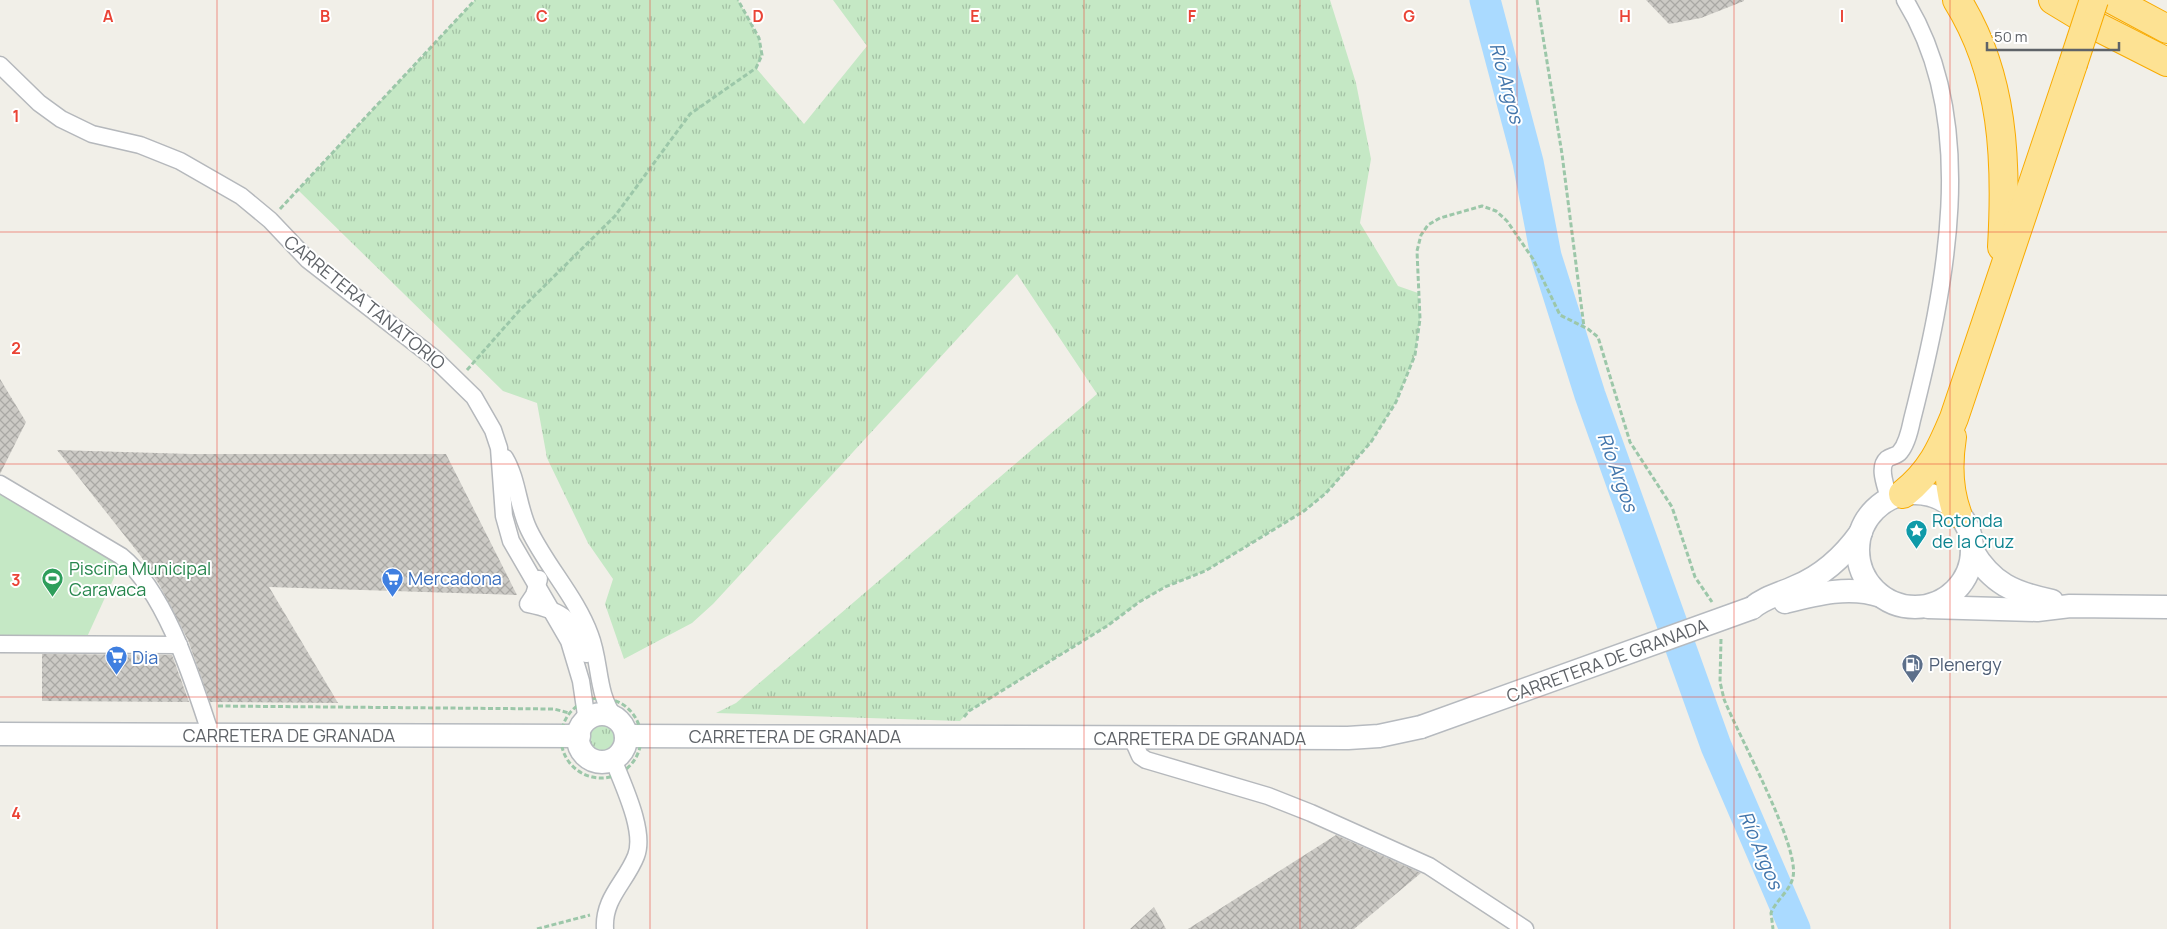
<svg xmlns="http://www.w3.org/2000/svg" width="2167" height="929" font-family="Manrope,sans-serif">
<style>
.grass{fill:url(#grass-tufts)}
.green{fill:#c5e8c5}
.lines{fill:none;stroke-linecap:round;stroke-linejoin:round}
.river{stroke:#aadaff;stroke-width:31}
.building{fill:url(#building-cross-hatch)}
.street-casing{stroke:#b5b8bc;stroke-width:19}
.secondary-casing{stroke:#b6babf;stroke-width:25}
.highway-casing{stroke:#f9ab00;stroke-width:30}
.path{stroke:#9cc7a9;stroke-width:3;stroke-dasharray:5 2.5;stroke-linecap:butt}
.street{stroke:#fff;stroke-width:16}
.secondary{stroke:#fff;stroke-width:22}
.highway{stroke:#fde293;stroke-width:28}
.secondary-bridge-casing{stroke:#b6babf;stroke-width:25;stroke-linecap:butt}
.highway-bridge-casing{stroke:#f9ab00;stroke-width:30;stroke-linecap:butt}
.secondary-bridge{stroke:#fff;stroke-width:22}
.highway-bridge{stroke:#fde293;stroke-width:28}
.grid{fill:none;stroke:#ea4335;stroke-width:1;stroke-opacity:0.55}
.labels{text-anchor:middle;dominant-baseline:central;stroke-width:4;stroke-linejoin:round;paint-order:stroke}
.street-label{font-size:18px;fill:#5f6368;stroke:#fff}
.culture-label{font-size:18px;fill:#0d838f;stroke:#fff;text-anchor:start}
.leisure-label{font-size:18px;fill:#27864d;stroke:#fff;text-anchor:start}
.shop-label{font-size:18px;fill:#366cbe;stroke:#fff;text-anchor:start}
.service-label{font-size:18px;fill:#4e5e75;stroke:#fff;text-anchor:start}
.water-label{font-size:19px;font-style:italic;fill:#4174aa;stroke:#fff}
.grid-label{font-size:16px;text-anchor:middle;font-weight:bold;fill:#ea4335;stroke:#fff;stroke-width:4;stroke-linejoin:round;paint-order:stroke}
</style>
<defs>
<pattern id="grass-tufts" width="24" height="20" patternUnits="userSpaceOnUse" patternTransform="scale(1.25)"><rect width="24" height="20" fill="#c5e8c5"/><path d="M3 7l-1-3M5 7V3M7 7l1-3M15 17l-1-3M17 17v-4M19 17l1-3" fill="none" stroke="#a3c0a4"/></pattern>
<pattern id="building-cross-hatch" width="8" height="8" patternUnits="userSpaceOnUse" patternTransform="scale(1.25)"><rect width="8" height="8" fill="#cccac5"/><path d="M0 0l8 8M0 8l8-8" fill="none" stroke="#a9a8a4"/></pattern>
</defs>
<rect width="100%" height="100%" fill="#f1efe8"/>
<g class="grass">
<path d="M475,0h263l21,38 3,17 -6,13 48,56 63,-78 -34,-46h497l26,83 15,76 -11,64 38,63 20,7 2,26 -5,36 -19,47 -25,40 -45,51 -22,18 -62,38 -37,22 -40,16 -26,15 -32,24 -138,85 -9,10 -244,-8 20,-10 361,-309 -80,-120 -304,330 -21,19 -68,36 -19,-55 8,-25 -25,-36 -41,-85 -10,-55 -34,-12 -205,-201z"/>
<circle cx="603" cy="738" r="19"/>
</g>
<path class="green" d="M0,484l123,74 -36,79h-87z"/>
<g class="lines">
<path class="river" d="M1485,0l43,162 18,94 44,139 126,351 79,183"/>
</g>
<g class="building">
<path d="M1646,0h98v1l-43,17 -32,6z"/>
<path d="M0,379l26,43 -26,52z"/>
<path d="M57,450l134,4h255l71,141 -248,-8 69,116 -128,-1 -22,-62 -28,-54 -20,-31z"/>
<path d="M42,654l130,1 17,47 -147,-1z"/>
<path d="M1336,835l85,38 -67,56h-166z"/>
<path d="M1154,907l12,22h-36z"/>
</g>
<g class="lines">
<defs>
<g id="street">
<path d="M0,65l39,38 22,16 31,15 48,11 40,16 61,35 29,24 38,40 126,98 40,39 19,33 6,18 5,68 7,25 58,100 12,40 5,34 -2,8"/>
<path d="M505,458c13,22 13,50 24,72 18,37 47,67 61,105 11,28 6,59 25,83"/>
<path d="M0,484l121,72c45,36 72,125 90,179"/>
<path d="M1889,499c-2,-11 -12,-31 -2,-40 4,-3 10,-3 13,-7 7,-8 10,-22 12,-32 33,-131 69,-297 -7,-420"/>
<path d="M539,579l-5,16 -6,9c38,8 44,15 58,50"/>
<path d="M0,644l179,1"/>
<path d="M1132,738l8,18 6,4 122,36 43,17 118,53 96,63"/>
<path d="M605,929c-2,-31 21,-47 31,-73 10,-25 -14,-73 -23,-97"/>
</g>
<g id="secondary">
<circle cx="1915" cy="550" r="57"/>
<path d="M1972,550c20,34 42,43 80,51"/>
<path d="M1785,602c31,-8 65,-17 96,-6"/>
<path d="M1928,607l109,3 33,-4 97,1"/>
<path d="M1752,608c13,-11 28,-14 43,-21 27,-11 49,-31 66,-55"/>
<circle cx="602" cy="738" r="24"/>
<path d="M0,734l579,2"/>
<path d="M626,736l722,2 31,-2 42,-9"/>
</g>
<g id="highway">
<path d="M1957,0c47,75 50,161 45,247"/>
<path d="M2053,0l43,26 71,36"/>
<path d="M2113,0l54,29"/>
<path d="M1952,437c-4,25 -4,51 5,76"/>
<path d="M1903,494c28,-22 38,-45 51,-76l119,-354"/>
</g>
</defs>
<use href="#street" class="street-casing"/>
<use href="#secondary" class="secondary-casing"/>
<use href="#highway" class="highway-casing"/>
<g class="path">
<path d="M1537,0l25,154 22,173"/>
<path d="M280,209l195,-209"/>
<path d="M467,370l51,-58 97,-96 75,-102 66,-46 6,-13 -3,-17 -21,-38"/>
<path d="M1721,639l-1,43 4,17c14,36 76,147 69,178 -3,14 -17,23 -22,36l2,16"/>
<circle cx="601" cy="738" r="40"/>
<path d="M218,706l336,3 15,4"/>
<path d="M964,717l5,-6 138,-85 32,-24 26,-15 40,-16 37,-22 62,-38 22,-18 45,-51 25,-40 19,-47 5,-36 -3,-68 4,-16 7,-10 12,-7 42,-12 14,5 11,10 26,38 27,56 28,14 10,8 32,105 42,65 23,70 17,25"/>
<path d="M537,929l53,-14"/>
</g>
<use href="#street" class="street"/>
<use href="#secondary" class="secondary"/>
<use href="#highway" class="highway"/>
<defs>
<path id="secondary-bridge" d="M1421,727l331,-119"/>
<path id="highway-bridge" d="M2073,64l21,-64"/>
</defs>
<use href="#secondary-bridge" class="secondary-bridge-casing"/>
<use href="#highway-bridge" class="highway-bridge-casing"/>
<use href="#secondary-bridge" class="secondary-bridge"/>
<use href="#highway-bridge" class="highway-bridge"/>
</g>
<path class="grid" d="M217,0v929M433,0v929M650,0v929M867,0v929M1084,0v929M1300,0v929M1517,0v929M1734,0v929M1950,0v929M0,232h2167M0,464h2167M0,697h2167"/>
<defs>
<symbol id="sight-pin" viewBox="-11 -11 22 30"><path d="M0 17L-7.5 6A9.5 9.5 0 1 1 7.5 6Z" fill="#0f9aa8" stroke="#fff"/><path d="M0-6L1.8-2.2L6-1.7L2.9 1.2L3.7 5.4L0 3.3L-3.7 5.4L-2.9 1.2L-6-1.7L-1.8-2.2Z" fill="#fff"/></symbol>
<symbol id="stadium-pin" viewBox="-11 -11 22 30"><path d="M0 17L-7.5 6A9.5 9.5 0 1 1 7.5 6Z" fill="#2e9e5b" stroke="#fff"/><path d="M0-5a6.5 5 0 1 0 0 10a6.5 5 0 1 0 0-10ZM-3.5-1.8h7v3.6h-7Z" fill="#fff"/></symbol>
<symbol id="supermarket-pin" viewBox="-11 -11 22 30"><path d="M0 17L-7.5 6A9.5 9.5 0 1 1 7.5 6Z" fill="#3f7fe0" stroke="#fff"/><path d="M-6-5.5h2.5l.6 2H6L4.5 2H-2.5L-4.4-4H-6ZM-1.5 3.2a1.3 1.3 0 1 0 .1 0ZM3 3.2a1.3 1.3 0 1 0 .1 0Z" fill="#fff"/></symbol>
<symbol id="fuel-pin" viewBox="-11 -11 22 30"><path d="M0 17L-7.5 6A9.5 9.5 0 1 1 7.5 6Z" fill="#5c6f8a" stroke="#fff"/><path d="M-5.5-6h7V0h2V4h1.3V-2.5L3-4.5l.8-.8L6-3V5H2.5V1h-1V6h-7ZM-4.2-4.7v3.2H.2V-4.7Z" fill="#fff"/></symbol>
</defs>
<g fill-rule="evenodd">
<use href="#sight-pin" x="1904" y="518" width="25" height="34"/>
<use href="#stadium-pin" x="40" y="566" width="25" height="34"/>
<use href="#supermarket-pin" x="380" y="566" width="25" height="34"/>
<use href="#supermarket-pin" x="104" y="644" width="25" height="34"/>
<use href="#fuel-pin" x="1900" y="652" width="25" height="34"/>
</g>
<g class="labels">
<g class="street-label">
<text transform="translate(365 302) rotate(39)">CARRETERA TANATORIO</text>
<text transform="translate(1607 660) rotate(-20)">CARRETERA DE GRANADA</text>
<text x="289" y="735">CARRETERA DE GRANADA</text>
<text x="795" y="736">CARRETERA DE GRANADA</text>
<text x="1200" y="738">CARRETERA DE GRANADA</text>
</g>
<g class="culture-label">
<text x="1932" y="520">Rotonda<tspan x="1932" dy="21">de la Cruz</tspan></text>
</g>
<g class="leisure-label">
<text x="69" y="568">Piscina Municipal<tspan x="69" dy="21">Caravaca</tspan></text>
</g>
<g class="shop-label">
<text x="408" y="578">Mercadona</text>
<text x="132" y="657">Dia</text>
</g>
<g class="service-label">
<text x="1929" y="664">Plenergy</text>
</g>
<g class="water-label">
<text transform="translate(1507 83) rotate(75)">Río Argos</text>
<text transform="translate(1618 472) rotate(70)">Río Argos</text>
<text transform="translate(1761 850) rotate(67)">Río Argos</text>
</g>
</g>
<g class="grid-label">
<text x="108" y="22">A</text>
<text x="325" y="22">B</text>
<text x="542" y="22">C</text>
<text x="758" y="22">D</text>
<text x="975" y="22">E</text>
<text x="1192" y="22">F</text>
<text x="1409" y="22">G</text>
<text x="1625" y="22">H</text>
<text x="1842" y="22">I</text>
<text x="16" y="122">1</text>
<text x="16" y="354">2</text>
<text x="16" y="586">3</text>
<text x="16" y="819">4</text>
</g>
<path d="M1987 42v8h132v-8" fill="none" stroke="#5f6368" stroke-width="2.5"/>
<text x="1994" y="42" font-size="15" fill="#5f6368" stroke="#ffffff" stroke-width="4" paint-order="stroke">50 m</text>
</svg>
